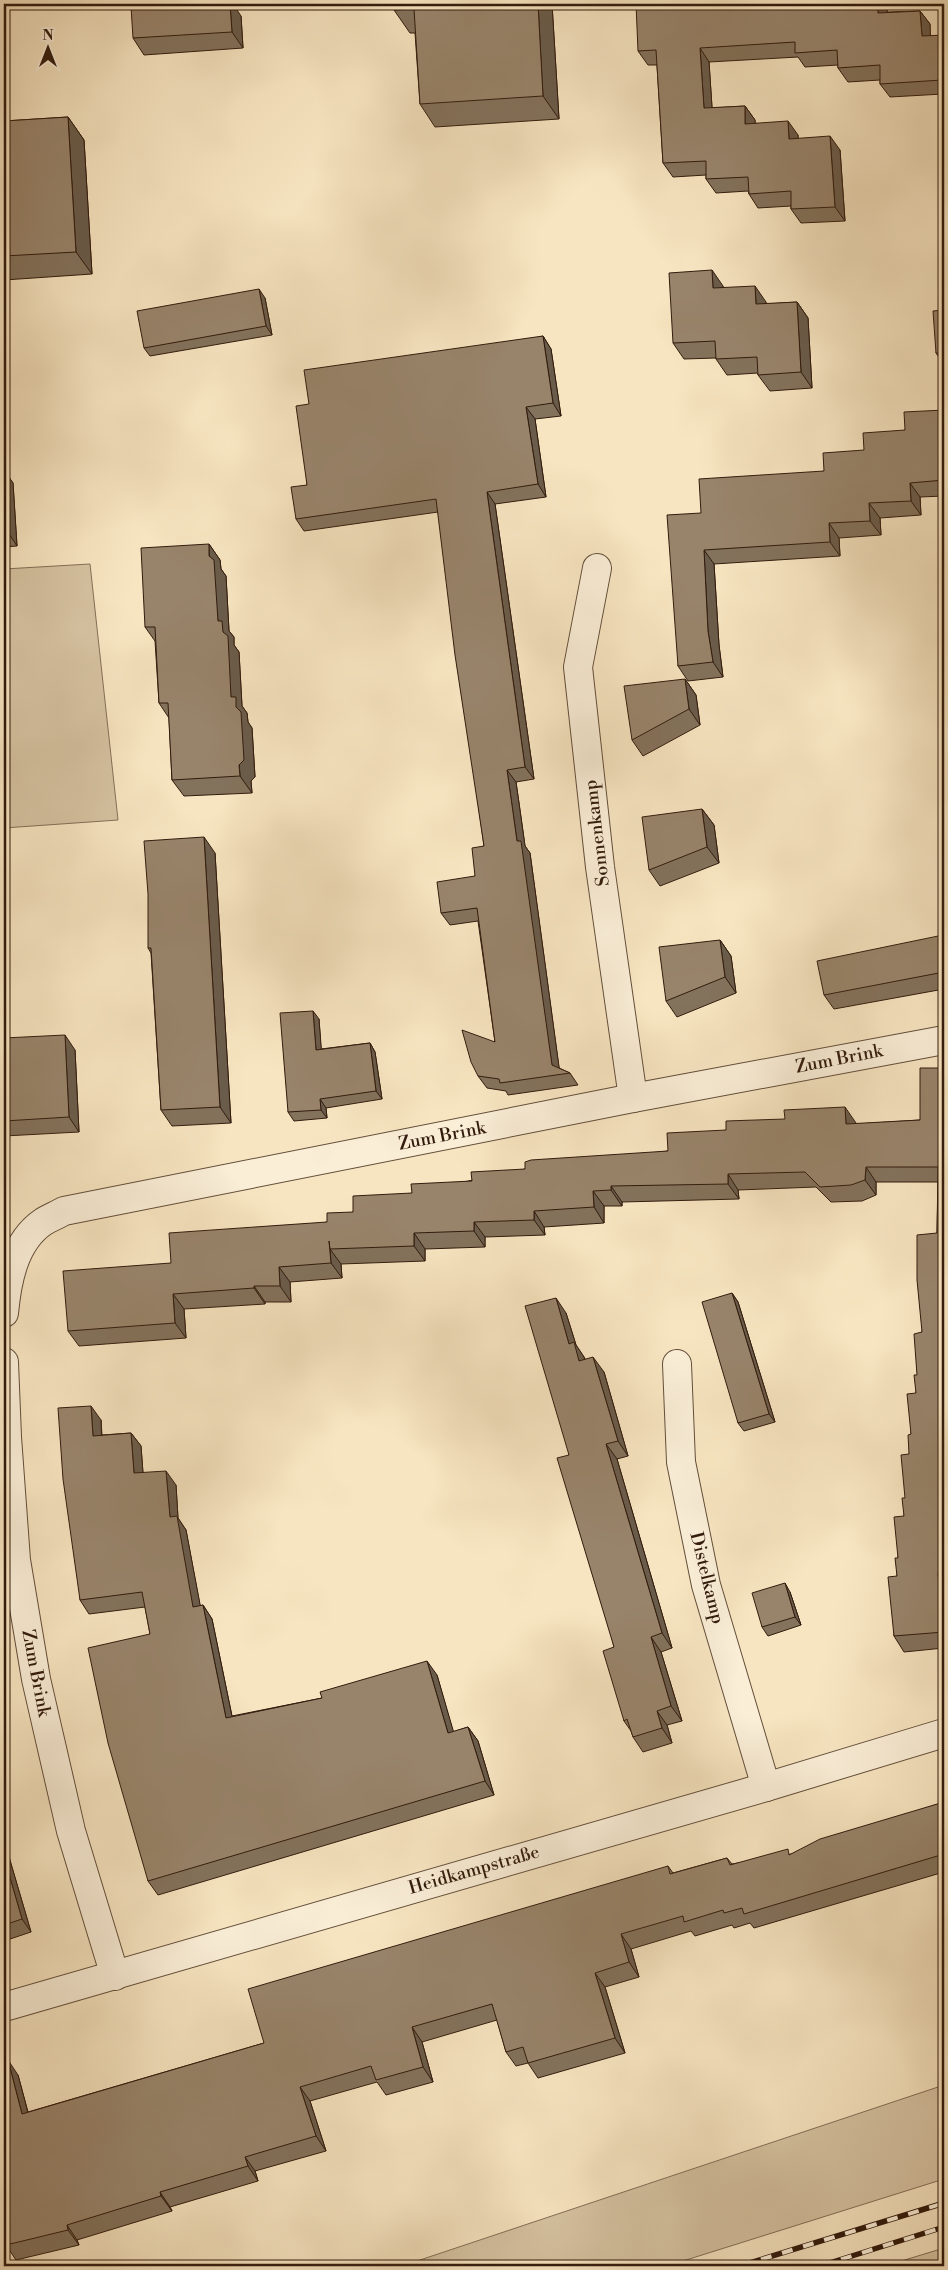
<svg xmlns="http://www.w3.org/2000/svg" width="948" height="2270" font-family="'Libre Bodoni',serif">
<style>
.green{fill:#d6c3a2;stroke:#846f58}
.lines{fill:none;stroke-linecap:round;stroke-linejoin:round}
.minor-casing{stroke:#634e3a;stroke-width:30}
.minor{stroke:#faeed7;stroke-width:28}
.rail-casing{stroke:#321b0d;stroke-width:5.5}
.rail{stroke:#faeed7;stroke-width:4;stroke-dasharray:11;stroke-linecap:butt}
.wall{fill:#83725c;stroke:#321b0d}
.shaded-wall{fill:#6a5c4b;stroke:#321b0d}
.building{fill:#98846b;stroke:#321b0d}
.labels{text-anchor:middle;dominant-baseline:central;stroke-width:4;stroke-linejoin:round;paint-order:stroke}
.street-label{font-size:18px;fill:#321b0d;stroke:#faeed7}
</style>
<rect width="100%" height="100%" fill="#f7e5c1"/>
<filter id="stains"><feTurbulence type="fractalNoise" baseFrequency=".004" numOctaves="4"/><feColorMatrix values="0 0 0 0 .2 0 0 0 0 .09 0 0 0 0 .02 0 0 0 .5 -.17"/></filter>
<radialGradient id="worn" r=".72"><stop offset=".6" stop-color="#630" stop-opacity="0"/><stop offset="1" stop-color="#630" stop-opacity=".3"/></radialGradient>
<g class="green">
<path d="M90,564l28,256 -114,8v-259z"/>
<path d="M944,2085v94l-277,87h-265z"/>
<path d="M944,2248v18h-59z"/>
</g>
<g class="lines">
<defs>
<g id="minor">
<path d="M597,568l-19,99 22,200 33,231"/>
<path d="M4,1313c3,-32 10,-71 39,-91 6,-4 14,-7 21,-11l569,-113 311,-58"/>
<path d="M4,1362l3,75 9,123 20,119 35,152 44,145"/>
<path d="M677,1364l4,98 25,123 60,202"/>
<path d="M4,2007l762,-220 178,-54"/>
</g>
</defs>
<use href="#minor" class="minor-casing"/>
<use href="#minor" class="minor"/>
<defs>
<g id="rail">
<path d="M740,2266l204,-63"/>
<path d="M820,2266l124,-39"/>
</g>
</defs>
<use href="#rail" class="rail-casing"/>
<use href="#rail" class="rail"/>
</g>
<g class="wall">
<path d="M394,4h158l7,115 -124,8 -15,-23 -5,-71h-5l-16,-23z"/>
<path d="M887,8v4l33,-1 10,13v12l14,-1 -1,59 -53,3 -10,-13v-4l-32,2 -10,-14v-3l-33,2 -7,-10 -89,5 3,46 33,-2 10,14v3l43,12v4l42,11 5,71 -44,2 -10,-14v-3l-33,2 -9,-14 -1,-3 -32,2 -10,-14v-4l-33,2 -10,-14 -6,-98h-9l-10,-14z"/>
<path d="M241,16l2,32 -99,7 -11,-17z"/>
<path d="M68,117l16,23 8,134 -88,6v-159z"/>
<path d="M723,286v2l43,14v2l31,-2 11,16 4,70 -42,3 -12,-16v-2l-31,2 -11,-16v-1l-32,1 -11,-16z"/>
<path d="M265,298l7,37 -122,21 -6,-8z"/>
<path d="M944,310v55l-8,-12z"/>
<path d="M543,336l8,13 10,67 -26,3 11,78 -51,7 39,275 -18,3 5,35 4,29 5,7 29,215 11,5 8,12 -70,10 -2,-4 -19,-3 -9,-12 17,-34 -17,-121 -28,4 -9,-12 34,-37 9,-30 -46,-334 -134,19 -8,-12 11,-34 2,-81z"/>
<path d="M944,410v86l-24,1 1,18 -41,3 1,17 -42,3 1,18 -126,8 5,81 4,32 -35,4 -10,-15 23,-153 123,-42z"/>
<path d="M4,470l9,13 4,63 -13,1z"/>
<path d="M209,544l11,16 1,9 5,7 3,55 5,6v8l5,7 3,54 5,7 1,9 4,6 3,49 -4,4 1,12 -68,3 -12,-16 -3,-62 -10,-15 -4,-62 -10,-14z"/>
<path d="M685,679l11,16 4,30 -57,31 -11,-16z"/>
<path d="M702,809l12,16 5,38 -59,23 -11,-16z"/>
<path d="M215,853l16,270 -59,3 -11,-16 -10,-157 -3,-5z"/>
<path d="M944,932v57l-110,20 -10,-14 119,-60z"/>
<path d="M720,940l11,16 5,37 -59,24 -11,-16z"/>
<path d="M319,1019l2,30 49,-6 5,9 7,47 -56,9 1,10 -33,3 -6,-9z"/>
<path d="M4,1038l71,12 4,82 -75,4z"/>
<path d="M944,1068v580l-40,4 -10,-16 4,-78 6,-42 7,-82 5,-41 6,-61 15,-99 1,-51h-62v13l-14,6 -31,1 -15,-15 -78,3 1,9 -117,3v4h-18v17l-60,4 1,8 -60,2v10l-60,2v12l-84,3 1,14 -52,4 1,20h-26v2l-81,5 2,29 -107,8 -11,-15 103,-68 156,-41 26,-10 59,-19 113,-24 143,-18 58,-21 130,-7v1l64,-4z"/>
<path d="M732,1293l6,9 37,120 -31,9 -6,-8z"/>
<path d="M566,1313l10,32 8,12 1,2 19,13 24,84 -11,3 55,189 -11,4 21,69 -15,4 5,18 -29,9 -10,-15 -2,-6 -7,-10 -10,-74 -45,-192z"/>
<path d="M101,1420l1,15 29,-2 10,13 2,27 33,12 2,33 8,12 14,76 3,-1 9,14 20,97 205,-41 16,57 15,-5 10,14 16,54 -336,100 -10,-14 2,-247 -5,-27 -56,7 -9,-14z"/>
<path d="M790,1592l11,33 -33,11 -6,-9z"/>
<path d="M944,1802v70l-190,56 -4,-5 -16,5 -2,-3 -37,11 -4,-5 -60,18 8,28 -34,10 20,66 -87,25 -10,-15 -12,3 -10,-14 -9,-32 -75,22 11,40 -47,13 -9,-13 -67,19 16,50 -71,20 3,10 -88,26 2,4 -95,29 2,5 -63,15 -10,-15 12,-170 10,37 236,-69 404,-177 5,7 54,-15 5,6 59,-10z"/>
<path d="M4,1840l27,92 -27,9z"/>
</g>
<g class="shaded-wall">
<path d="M230,4h3l8,12 2,32 -11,-16z"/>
<path d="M538,4h14l7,115 -16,-23z"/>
<path d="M878,4h6l3,4 1,18 -10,-13z"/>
<path d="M920,11l10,13 1,26 -9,-14z"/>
<path d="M700,48l9,14 4,60 -9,-14z"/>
<path d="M745,106l10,14v18l-10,-14z"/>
<path d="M68,117l16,23 8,134 -16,-22z"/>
<path d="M788,121l10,14 1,18 -10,-14z"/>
<path d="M830,136l10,14 5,71 -10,-14z"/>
<path d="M712,270l11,16 2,18 -12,-16z"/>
<path d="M755,286l11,16 1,18 -11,-16z"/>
<path d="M259,289l6,9 7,37 -6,-9z"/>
<path d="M797,302l11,16 4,70 -11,-16z"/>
<path d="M543,336l8,13 10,67 -8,-13z"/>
<path d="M526,407l9,12 11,78 -8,-13z"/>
<path d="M4,470l9,13 4,63 -13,-20z"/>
<path d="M910,483l10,14 1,18 -10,-14z"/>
<path d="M487,492l8,12 39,275 -9,-12z"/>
<path d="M869,503l11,15 1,17 -11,-14z"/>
<path d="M829,523l10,15 1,18 -10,-14z"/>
<path d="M209,544l11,16 1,9 5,7 3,55 5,6v8l5,7 3,54 5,7 1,9 4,6 3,49 -4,4 1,12 -12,-17 -4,-69 -5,-10 -8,-65 -5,-11 -9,-65z"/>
<path d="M704,550l10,14 5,81 4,32 -10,-15 -5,-31z"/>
<path d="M685,679l11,16 4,30 -11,-16z"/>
<path d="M507,770l9,12 9,64 5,7 30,221 -8,-9 -35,-224z"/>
<path d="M702,809l12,16 5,38 -12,-16z"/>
<path d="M204,837l11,16 16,270 -11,-16z"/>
<path d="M720,940l11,16 5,37 -11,-16z"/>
<path d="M313,1011l6,8 3,39 -6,-8z"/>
<path d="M65,1035l10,15 4,82 -10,-15z"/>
<path d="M370,1043l5,9 7,47 -6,-8z"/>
<path d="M320,1099l6,9 1,10 -6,-8z"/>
<path d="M845,1107l11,16 1,16 -11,-15z"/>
<path d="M866,1167l10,15v13l-11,-15z"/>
<path d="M728,1174l10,16 1,9 -11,-15z"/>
<path d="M611,1186l11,16v4l-11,-16z"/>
<path d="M593,1191l11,15v17l-10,-16z"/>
<path d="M534,1211l10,16 1,8 -11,-15z"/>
<path d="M474,1222l11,15v10l-11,-16z"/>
<path d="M414,1233l11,16v12l-11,-15z"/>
<path d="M330,1249l11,15 1,14 -11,-15z"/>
<path d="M279,1267l11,15 1,20 -11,-16z"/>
<path d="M254,1286l11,16v2l-11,-16z"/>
<path d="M732,1293l6,9 37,120 -6,-8z"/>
<path d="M173,1294l11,15 2,29 -11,-15z"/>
<path d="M556,1298l10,15 10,32 8,12 5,19 -10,-15 -10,-17z"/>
<path d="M593,1357l11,15 24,84 -10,-15z"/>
<path d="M91,1406l10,14 1,30 -9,-14z"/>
<path d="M131,1433l10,13 3,41 -10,-14z"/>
<path d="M606,1444l11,15 55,189 -10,-15z"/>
<path d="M166,1471l10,14 2,33 8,12 17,90 -10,-13 -23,-90z"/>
<path d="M938,1573l6,8v52v-1z"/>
<path d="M785,1583l5,9 11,33 -6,-8z"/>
<path d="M203,1605l9,14 23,112 -9,-13z"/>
<path d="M651,1637l10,15 21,69 -11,-15z"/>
<path d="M427,1661l10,14 21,72 -10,-14z"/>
<path d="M657,1711l10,14 5,18 -10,-15z"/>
<path d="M468,1727l10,14 16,54 -9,-14z"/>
<path d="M4,1840l27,92 -9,-13 -18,-62z"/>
<path d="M621,1934l10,15 8,28 -10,-15z"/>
<path d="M595,1973l10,14 20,66 -10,-15z"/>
<path d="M412,2027l10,15 11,40 -10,-15z"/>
<path d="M8,2060l10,15 14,53 -10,-14z"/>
<path d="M300,2087l10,14 16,50 -10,-15z"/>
<path d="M245,2157l10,14 3,10 -10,-15z"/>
<path d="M160,2192l10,15 2,4 -11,-15z"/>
<path d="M67,2225l10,15 2,5 -11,-15z"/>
</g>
<g class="building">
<path d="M175,4h55l2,28 -99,6 -2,-31z"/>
<path d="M394,4h144l5,92 -123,8 -6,-95 -20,1z"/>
<path d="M636,4h242v9l42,-2 2,25 22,-1v82l-2,-37 -62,4v-19l-42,3 -1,-18 -42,3v-11l-95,6 4,60 41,-2v18l43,-3 1,18 41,-3 5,71 -44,2v-18l-42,3 -1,-17 -42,2v-18l-43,2 -7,-113 -18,1z"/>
<path d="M68,117l8,135 -72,4v-135z"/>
<path d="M712,270l1,18 42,-2 1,18 41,-2 4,70 -43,3 -1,-18 -41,2 -1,-18 -42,2 -4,-70z"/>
<path d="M259,289l7,37 -122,22 -7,-37z"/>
<path d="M944,310v43h-8l-3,-42z"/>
<path d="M543,336l10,67 -27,4 12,77 -51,8 38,275 -18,3 5,35 5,36h4l31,224 18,8 -70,10 -1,-4 -21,-3 -7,-14 -9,-32 33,12 -18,-134 -36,5 -4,-31 38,-6 -3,-28 12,-2 -29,-191 -19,-156 -140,20 -5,-32 16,-2 -11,-79 13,-2 -5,-34z"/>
<path d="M944,410v70l-34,3 1,18 -42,2 1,18 -41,2 1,19 -126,8 4,81 5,31 -35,4 -11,-151 34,-2 -2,-34 125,-8 -1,-18 41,-3 -1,-17 42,-3 -1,-18z"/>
<path d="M209,544v12l5,4 4,61h4l1,11 5,4 3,61h5v10l5,5 3,48 -5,5 1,11 -68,4 -4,-77h-9l-4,-76h-10l-4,-79z"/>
<path d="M685,679l4,30 -57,31 -8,-54z"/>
<path d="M702,809l5,38 -58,23 -7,-53z"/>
<path d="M204,837l16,270 -59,3 -10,-162h-3v-54l-4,-53z"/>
<path d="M944,932v40l-120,23 -7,-34 126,-26z"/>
<path d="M720,940l5,37 -59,24 -7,-54z"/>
<path d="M313,1011l3,39 54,-7 6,48 -56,8 1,11 -33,2 -8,-99z"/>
<path d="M65,1035l4,82 -65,4v-83z"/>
<path d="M920,1068h24v504l-6,1 6,59 -50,4 -6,-59 9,-1 -2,-18h3l-4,-41 10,-1 -2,-18h3l-4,-43 8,-1 -1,-19 3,-1 -4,-40 9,-1 -2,-18h3l-3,-41 8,-2 -5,-52v-45l20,-2 1,-66h-72l-1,13 -14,5 -31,2 -15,-15 -77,2v10l-117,2v4l-18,1 1,16 -60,4v9l-60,2v9l-60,2v13l-84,3 -1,-8 2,22 -52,4 1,19h-26v2l-81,6 2,29 -107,8 -5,-60 108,-8 -2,-30 158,-11v-9l26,-1v-16l59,-3 -1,-9 61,-3 -1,-9 54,-3v-7l6,-2 137,-9 -1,-18 59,-3v-9l59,-2 -1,-9 61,-3 1,17 74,-4z"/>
<path d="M732,1293l37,121 -31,9 -36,-121z"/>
<path d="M556,1298l13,46 5,-2 5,19 14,-4 25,84 -12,3 56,189 -11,4 20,69 -14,5 5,17 -29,9 -6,-18 -3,2 -21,-70 11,-4 -57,-189 12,-3 -44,-149z"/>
<path d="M91,1406l2,30 38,-3 3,40 32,-2 4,46 7,-1 16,91 10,-2 23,113 96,-20 -2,-6 107,-31 21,72 20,-6 17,54 -337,100 -40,-138 -20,-95 62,-14 -8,-42 -62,8 -17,-121 -5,-71z"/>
<path d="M785,1583l10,34 -33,10 -10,-34z"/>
<path d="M944,1802v52l-200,60 -2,-6 -18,5 -1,-3 -39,12 -1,-6 -62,18 8,28 -34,11 20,65 -87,25 -5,-16 -17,5 -14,-48 -80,23 11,40 -47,13 -5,-14 -71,21 16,49 -71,21 3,9 -88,26 1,4 -94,29 1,5 -62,15 -2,-9v-174l4,-2 14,54 242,-71 -16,-54 420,-123 2,8 57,-16 3,7 58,-16 1,6 31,-16z"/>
<path d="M4,1857l18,62 -18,6z"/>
</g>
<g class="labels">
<g class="street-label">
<text transform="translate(597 833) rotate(-97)">Sonnenkamp</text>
<text transform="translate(839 1059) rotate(-11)">Zum Brink</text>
<text transform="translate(442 1136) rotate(-11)">Zum Brink</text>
<text transform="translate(707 1578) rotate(76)">Distelkamp</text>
<text transform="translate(36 1673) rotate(79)">Zum Brink</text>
<text transform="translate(474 1870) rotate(-16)">Heidkampstraße</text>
</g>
</g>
<rect width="948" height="2270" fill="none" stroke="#f7e5c1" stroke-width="20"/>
<rect x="5" y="5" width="938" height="2260" fill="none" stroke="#321b0d" stroke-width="2.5"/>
<rect x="10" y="10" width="928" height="2250" fill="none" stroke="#321b0d"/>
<g transform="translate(48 48)" stroke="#faeed7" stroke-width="4" paint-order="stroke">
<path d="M0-4L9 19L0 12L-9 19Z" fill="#321b0d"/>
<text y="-8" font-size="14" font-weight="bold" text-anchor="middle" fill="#321b0d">N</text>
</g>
<rect width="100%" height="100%" filter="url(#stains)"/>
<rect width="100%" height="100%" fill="url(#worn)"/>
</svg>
